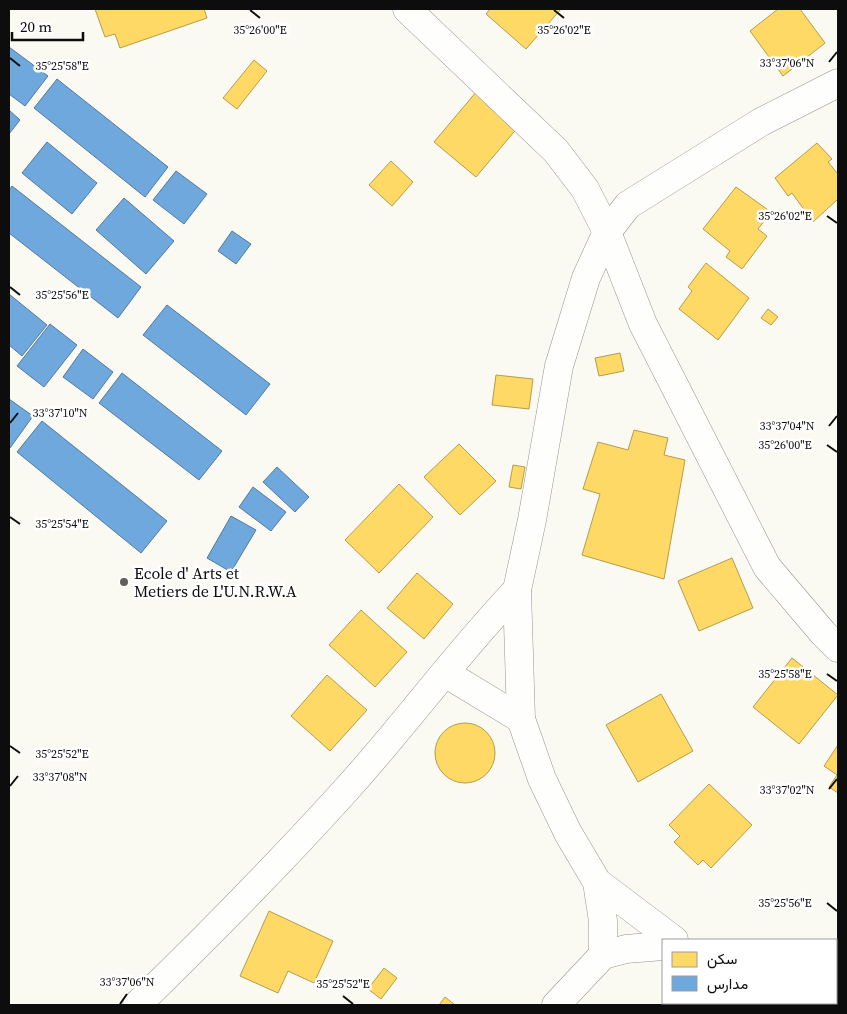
<svg xmlns="http://www.w3.org/2000/svg" width="847" height="1014" font-family="'Source Serif 4',Vazirmatn,serif">
<style>
.homes{fill:#ffd966;stroke:#b69c4b}
.schools{fill:#6fa8dc;stroke:#527a9e}
.lines{fill:none;stroke-linecap:round;stroke-linejoin:round}
.minor-casing{stroke:#949490;stroke-width:29}
.minor{stroke:#fefefd;stroke-width:28}
.ticks{fill:none;stroke:#0d0d0d;stroke-width:2}
.poi-dot{fill:#60605d;stroke:#fff;stroke-width:2}
.labels{text-anchor:middle;dominant-baseline:central;stroke-width:5;stroke-linejoin:round;paint-order:stroke}
.poi-label{font-size:16px;fill:#0d0d0d;stroke:#fff;text-anchor:start}
.ticks-label{font-size:12px;text-anchor:middle;fill:#0d0d0d;stroke:#fff;stroke-width:5;stroke-linejoin:round;paint-order:stroke}
</style>
<rect width="100%" height="100%" fill="#fafaf2"/>
<g class="homes">
<path d="M95,9h109l3,9 -87,30 -5,-14 -10,3z"/>
<path d="M490,9h71l-35,40 -40,-35z"/>
<path d="M778,9h22l25,34 -42,33 -33,-45z"/>
<path d="M254,60l13,11 -30,38 -14,-11z"/>
<path d="M477,91l42,35 -43,51 -42,-35z"/>
<path d="M817,143l15,16 -4,3 10,12v25l-25,23 -21,-29 -4,3 -13,-18z"/>
<path d="M391,161l22,21 -21,24 -23,-21z"/>
<path d="M736,187l35,25 -13,17 9,7 -25,33 -16,-12 4,-6 -27,-22z"/>
<path d="M706,263l43,35 -31,42 -39,-31 13,-18 -4,-4z"/>
<path d="M768,309l10,8 -7,8 -10,-7z"/>
<path d="M620,353l4,18 -25,5 -4,-18z"/>
<path d="M496,375l37,4 -4,30 -37,-4z"/>
<path d="M634,430l34,8 -4,17 21,5 -21,119 -82,-24 18,-61 -17,-5 15,-47 30,8z"/>
<path d="M459,444l37,37 -36,34 -36,-38z"/>
<path d="M513,465l12,2 -4,22 -12,-2z"/>
<path d="M399,484l34,33 -54,56 -34,-33z"/>
<path d="M732,558l21,50 -54,23 -21,-50z"/>
<path d="M417,573l36,31 -29,35 -37,-31z"/>
<path d="M361,610l46,42 -32,35 -46,-42z"/>
<path d="M792,658l46,37 -39,49 -46,-37z"/>
<path d="M327,675l40,35 -37,41 -39,-35z"/>
<path d="M661,694l32,57 -55,31 -32,-57z"/>
<circle cx="465" cy="753" r="30"/>
<path d="M838,745v48l-9,-6 8,-12 -13,-9z"/>
<path d="M709,784l43,41 -41,43 -8,-8 -5,5 -24,-23 6,-6 -11,-11z"/>
<path d="M269,911l64,30 -19,42 -26,-12 -10,22 -38,-17z"/>
<path d="M384,968l13,10 -16,21 -13,-10z"/>
<path d="M445,997l10,8h-16z"/>
</g>
<g class="schools">
<path d="M9,47l39,29 -23,30 -16,-12z"/>
<path d="M57,79l111,88 -23,30 -111,-89z"/>
<path d="M9,110l11,10 -11,14z"/>
<path d="M47,142l50,41 -25,31 -50,-41z"/>
<path d="M176,171l31,23 -23,30 -31,-24z"/>
<path d="M12,186l129,101 -23,31 -109,-85v-43z"/>
<path d="M124,198l50,43 -28,33 -50,-44z"/>
<path d="M232,231l19,13 -15,20 -18,-13z"/>
<path d="M9,294l38,31 -25,31 -13,-11z"/>
<path d="M167,305l103,79 -24,31 -103,-80z"/>
<path d="M50,324l27,21 -33,42 -27,-21z"/>
<path d="M83,349l30,23 -20,27 -30,-22z"/>
<path d="M122,373l100,78 -23,29 -100,-77z"/>
<path d="M9,399l24,17 -23,32 -1,-1z"/>
<path d="M42,421l125,100 -26,32 -124,-101z"/>
<path d="M277,467l32,30 -14,15 -32,-30z"/>
<path d="M253,487l33,25 -15,19 -32,-24z"/>
<path d="M231,516l25,14 -25,42 -24,-14z"/>
</g>
<g class="lines">
<defs>
<g id="minor">
<path d="M407,9l149,142 29,38 22,43 36,92 124,243 56,66 15,15"/>
<path d="M445,673l76,46"/>
<path d="M674,940l-77,-58 -29,-49 -26,-54 -21,-60 -4,-129 15,-70 27,-154 27,-88 21,-46 21,-27 133,-83 77,-39"/>
<path d="M603,955l23,-6 37,-3"/>
<path d="M778,1003l5,2"/>
<path d="M137,1005c71,-69 141,-140 208,-214 59,-65 111,-137 172,-201"/>
<path d="M556,1005l47,-50v-34l-6,-39"/>
</g>
</defs>
<use href="#minor" class="minor-casing"/>
<use href="#minor" class="minor"/>
</g>
<path class="ticks" d="M250,10l10,8M554,10l10,8M10,58l10,8M829,62l8,-10M827,216l10,7M10,287l10,8M10,423l8,-10M829,426l8,-10M827,445l10,7M10,517l10,7M827,674l10,7M10,746l10,7M10,786l8,-10M829,789l8,-10M827,903l10,8M343,996l10,8M120,1004l7,-10"/>
<circle class="poi-dot" cx="124" cy="582" r="5"/>
<g class="labels">
<g class="poi-label">
<text x="134" y="573">Ecole d' Arts et<tspan x="134" dy="18">Metiers de L'U.N.R.W.A</tspan></text>
</g>
</g>
<g class="ticks-label">
<text x="260" y="34">35°26'00"E</text>
<text x="564" y="34">35°26'02"E</text>
<text x="787" y="67">33°37'06"N</text>
<text x="62" y="70">35°25'58"E</text>
<text x="785" y="220">35°26'02"E</text>
<text x="62" y="299">35°25'56"E</text>
<text x="60" y="417">33°37'10"N</text>
<text x="787" y="430">33°37'04"N</text>
<text x="785" y="449">35°26'00"E</text>
<text x="62" y="528">35°25'54"E</text>
<text x="785" y="678">35°25'58"E</text>
<text x="62" y="758">35°25'52"E</text>
<text x="60" y="781">33°37'08"N</text>
<text x="787" y="794">33°37'02"N</text>
<text x="785" y="907">35°25'56"E</text>
<text x="127" y="986">33°37'06"N</text>
<text x="343" y="988">35°25'52"E</text>
</g>
<rect width="847" height="1014" fill="none" stroke="#0d0d0d" stroke-width="20"/>
<rect x="662" y="939" width="175" height="65" fill="#ffffff" stroke="#9e9e9e"/>
<rect x="672" y="952" width="25" height="15" fill="#ffd966" stroke="#9e9e9e"/>
<text x="707" y="964" font-size="15" fill="#0d0d0d">سكن</text>
<rect x="672" y="976" width="25" height="15" fill="#6fa8dc" stroke="#9e9e9e"/>
<text x="707" y="989" font-size="15" fill="#0d0d0d">مدارس</text>
<path d="M12 32v8h71v-8" fill="none" stroke="#0d0d0d" stroke-width="2.5"/>
<text x="20" y="32" font-size="15" fill="#0d0d0d" stroke="#ffffff" stroke-width="4" paint-order="stroke">20 m</text>
</svg>
